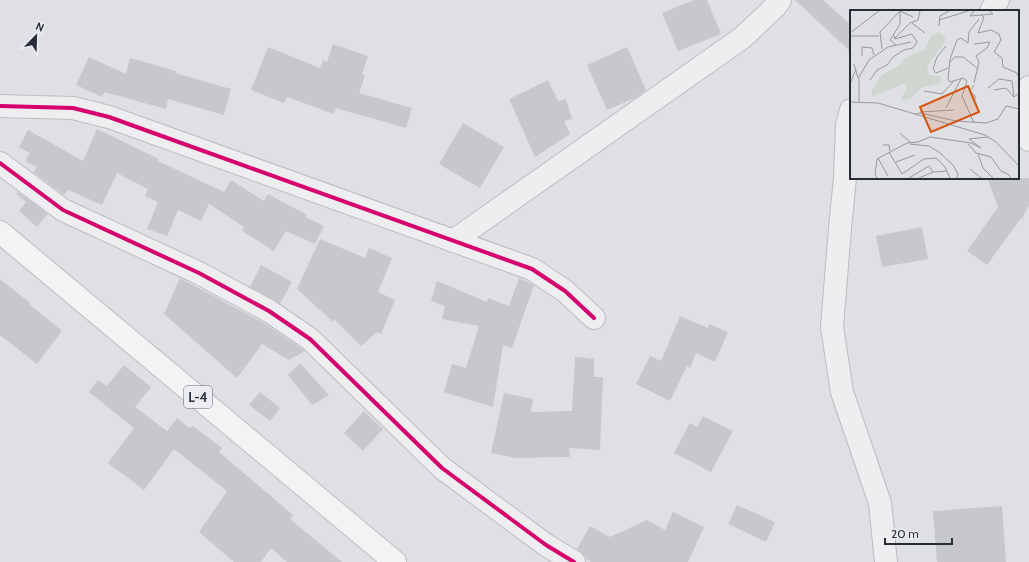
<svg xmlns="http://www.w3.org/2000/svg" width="1029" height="562" font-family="Cabin,sans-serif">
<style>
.building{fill:#c6c8cb}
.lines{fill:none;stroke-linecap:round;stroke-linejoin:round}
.street-casing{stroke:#bcbdc0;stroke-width:24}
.primary-casing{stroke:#bbbdc0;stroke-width:24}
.street{stroke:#eeeef0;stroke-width:22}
.primary{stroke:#f3f3f4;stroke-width:22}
.cycleway-casing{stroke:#ecedf3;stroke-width:6}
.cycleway{stroke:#d6006c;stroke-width:4}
.labels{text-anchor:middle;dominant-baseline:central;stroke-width:3;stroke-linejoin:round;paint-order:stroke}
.shield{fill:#ecedf3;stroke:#636671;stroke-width:1}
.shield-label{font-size:13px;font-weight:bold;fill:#282c39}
.inset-road{fill:none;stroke:#96989f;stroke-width:1}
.view{fill:#d55410;fill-opacity:0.15;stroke:#d55410;stroke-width:2}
.inset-edge{fill:none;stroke:#282c39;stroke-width:2}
</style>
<rect width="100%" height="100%" fill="#dfe0e3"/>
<g class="building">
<path d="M694,0h13l14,34 -43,17 -16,-38z"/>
<path d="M795,0h28l28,25v27z"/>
<path d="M333,44l35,12 -6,18 3,2 -6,17 53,15 -6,20 -70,-20 -2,6 -47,-17 -3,6 -33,-13 17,-43 52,21 3,-8 4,2z"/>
<path d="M627,47l19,43 -11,8 -28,12 -20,-45z"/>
<path d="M89,57l37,17 4,-16 46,13 -1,2 56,16 -7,26 -56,-16 -2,10 -62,-17 -2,5 -26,-12z"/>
<path d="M548,80l10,21 8,-2 6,20 -8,2 6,13 -35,23 -26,-58z"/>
<path d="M463,123l41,24 -24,41 -41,-24z"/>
<path d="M97,129l62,30 -1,2 66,31 7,-12 33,21 4,-7 39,21 -2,2 19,9 -9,18 -29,-13 -12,20 -32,-20 2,-4 -35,-23 -8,17 -23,-11 -11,26 -20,-7 11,-27 -13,-6 3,-7 -31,-16 -15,32 -34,-15 -4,5 -31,-23 4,-5 -12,-6 5,-8 -11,-6 9,-17 55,31z"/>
<path d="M987,178h42v27l-7,14 -1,-1 -34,47 -20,-14 31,-44z"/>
<path d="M18,192l30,22 -11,13 -18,-16 7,-9 -10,-8z"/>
<path d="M922,227l6,32 -46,8 -6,-31z"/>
<path d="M320,239l45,19 4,-10 23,10 -14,34 17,8 -14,34 -4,-2 -16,14 -27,-27 -1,3 -36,-33z"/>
<path d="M261,265l31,17 -12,22 -30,-17z"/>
<path d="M180,278l82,44 43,29 -16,9 -27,-16 -25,34 -73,-64z"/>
<path d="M519,278l15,7 -22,63 -9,-3 -10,62 -49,-15 8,-28 14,4 13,-42 -37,-7 3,-13 -14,-5 6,-20 50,21 1,-4 21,8z"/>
<path d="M0,279l30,24 -1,1 33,27 -25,33 -37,-29z"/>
<path d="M680,316l28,12 1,-4 19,8 -13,30 -19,-9 -6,15 -3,-2 -17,35 -34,-17 14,-28 11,5z"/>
<path d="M575,357l19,2v18h9l-3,73 -31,-2 1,9 -54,1 -25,-5 13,-60 29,6 -2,13 41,-1z"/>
<path d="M300,363l29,32 -17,10 -24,-30z"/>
<path d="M124,365l27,22 -16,20 32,24 10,-13 12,10 4,-2 29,22 -3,4 74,63 -3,4 52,43h-55l-16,-14 -10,14h-27l-35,-30 28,-41 -53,-42 -30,41 -36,-27 26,-35 -45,-36 9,-12 9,6z"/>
<path d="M260,392l20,16 -10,13 -21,-16z"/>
<path d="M364,411l19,18 -20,22 -19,-18z"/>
<path d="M703,416l30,15 -22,41 -37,-19 16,-30 7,4z"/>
<path d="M737,505l38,17 -9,20 -38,-18z"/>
<path d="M1002,506l4,56h-69l-4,-51z"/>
<path d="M673,512l31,15 -16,35h-96l-6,-3 -1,-3 -8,-7 13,-23 20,11 37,-17 18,10z"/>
</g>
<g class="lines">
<defs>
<g id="street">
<path d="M991,11l7,-11"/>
<path d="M1029,87l-7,18 -2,22 9,13"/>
<path d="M0,106l73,2 36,9 423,152 33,22 29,27"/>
<path d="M851,110l-4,15 -2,53 -5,50 -8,99 10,65 38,111 6,59"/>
<path d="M0,163l63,47 136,63 70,38 41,28 132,129 104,77 28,17"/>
<path d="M453,241l289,-203 33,-31 5,-7"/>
</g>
<path id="primary" d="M0,232l395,330"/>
</defs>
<use href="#street" class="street-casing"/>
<use href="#primary" class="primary-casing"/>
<use href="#street" class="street"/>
<use href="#primary" class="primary"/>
<defs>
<g id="cycleway">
<path d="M0,106l73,2 36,9 423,152 33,22 29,27"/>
<path d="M0,163l63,47 136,63 70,38 41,28 132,129 104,77 28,17"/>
</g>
</defs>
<use href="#cycleway" class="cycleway-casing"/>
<use href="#cycleway" class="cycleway"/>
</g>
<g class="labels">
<rect class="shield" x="184" y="386" width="28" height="22" rx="3"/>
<g class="shield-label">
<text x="198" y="397">L-4</text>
</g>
</g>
<g transform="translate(850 10)">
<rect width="169" height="169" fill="#dfe0e3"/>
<path d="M89,22l6,5v5l-18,24 2,9 12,2v6l-20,5 -9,10 -12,3 6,-11 -1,-7 -33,14v-7l10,-15 16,-9 7,-8 19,-8 8,-15z" fill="#ced6cf"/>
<path class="inset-road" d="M50,1l13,6M124,1l-4,5 23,-2 -4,-3M131,5l3,2 -6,16 13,-3 8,4 2,6 -7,12 8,6 1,9 14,6 2,5M89,10l29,-9M62,13l13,10M89,16l1,-10 9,-5M0,23l29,-22M0,26h29M44,29l16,-16 8,-3 2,-9M124,34l16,-2 -3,6 -11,8 3,6 -5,21M46,35l-6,-5 10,-16v-13M96,36l-9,11 -4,12 3,4 12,-5M32,39l-2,-17 20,-21M12,46v-9l10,1 2,7M100,52l5,-5h8l14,11M4,54l4,14M20,70l7,-10 10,-5 6,-8 11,-7 9,-2 4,-6 -5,-8 -17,5 -1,-4M0,74l6,-15M124,75l-4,6 5,5v4M138,78l11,-9 13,2 2,16M144,80l12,-2 8,9 5,-4M74,81l18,3 11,-12M0,92l28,1 107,32 11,7 23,24M9,92v-25l10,-17 19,-13 23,-5M96,98l15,-29M70,102l34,-2M66,104l4,-1 36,8 30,2 12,-4 8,-13 13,3M124,113l-12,-27 5,-15 -4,-3 -13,4 -2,-3 2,-20 7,-19 4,-2 7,5 1,-11 10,-13M50,123l11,10M60,134l19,2 10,6 14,13 5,9 -1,4M118,134l8,9 15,4 10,14 7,3 3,4M33,135h6l1,6M39,142l13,22 22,-15 12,-1 9,9 5,11M128,144l5,14 10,10M28,148l10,18M46,152l19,-7M120,159l11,9M27,168l-2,-4 2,-15 30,-16 11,-1 12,-5 41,6 10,5 -12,-9 19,-2M59,168l20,-12 4,6M69,168l14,-6 14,-1"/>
<path class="view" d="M118,76l11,26 -48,20 -11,-25z"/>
<rect width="169" height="169" class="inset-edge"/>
</g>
<g transform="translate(36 36) rotate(23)" stroke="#ecedf3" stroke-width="3" paint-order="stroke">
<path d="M0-3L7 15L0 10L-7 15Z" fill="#282c39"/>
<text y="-6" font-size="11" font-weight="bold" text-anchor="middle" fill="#282c39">N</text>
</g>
<path d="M885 538v6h67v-6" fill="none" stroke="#282c39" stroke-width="2"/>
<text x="891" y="538" font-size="12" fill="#282c39" stroke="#ecedf3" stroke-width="3" paint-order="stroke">20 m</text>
</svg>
